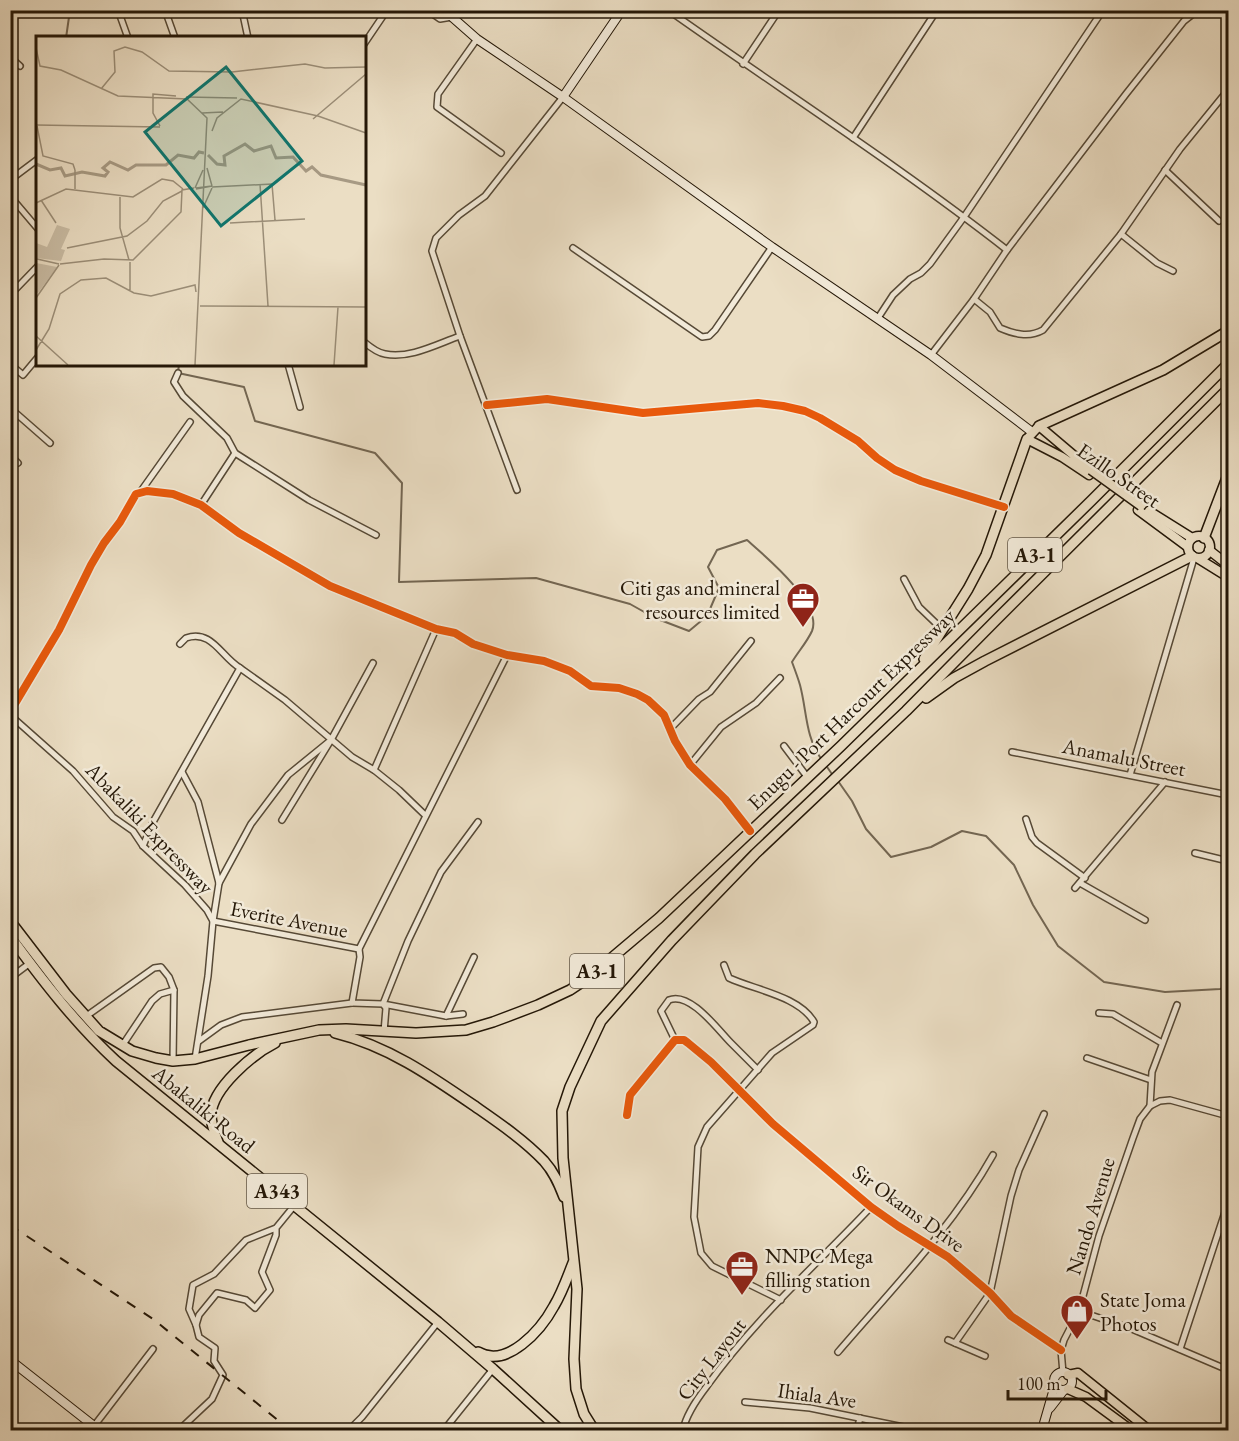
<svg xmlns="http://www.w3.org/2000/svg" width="1239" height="1441" font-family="'EB Garamond',serif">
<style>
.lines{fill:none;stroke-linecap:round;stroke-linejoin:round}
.stream{stroke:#736652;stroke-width:2}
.street-casing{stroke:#564936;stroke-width:8}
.secondary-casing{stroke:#241707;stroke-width:10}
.primary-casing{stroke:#241707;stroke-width:11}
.highway-casing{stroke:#241707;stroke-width:12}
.street{stroke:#f2ead9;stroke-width:5}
.secondary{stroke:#f2ead9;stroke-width:8}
.primary{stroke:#ebdec4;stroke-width:8}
.highway{stroke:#ebdec4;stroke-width:9}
.rail{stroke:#241707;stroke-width:2;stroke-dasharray:10 10;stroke-linecap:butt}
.primary-bridge-casing{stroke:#241707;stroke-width:11;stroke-linecap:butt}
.primary-bridge{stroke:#ebdec4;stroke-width:8}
.cycleway-casing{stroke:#f2ead9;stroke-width:11}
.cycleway{stroke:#e8590c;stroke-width:8}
.labels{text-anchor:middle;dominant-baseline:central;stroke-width:5;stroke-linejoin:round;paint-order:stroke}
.shield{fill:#f2ead9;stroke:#625646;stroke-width:1.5}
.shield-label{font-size:20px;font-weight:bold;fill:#241707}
.street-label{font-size:21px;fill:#241707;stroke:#f2ead9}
.poi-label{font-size:21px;fill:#241707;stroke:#f2ead9;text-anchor:start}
.inset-river{fill:none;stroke:#a79a84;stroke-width:3}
.inset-road{fill:none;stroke:#9b8e78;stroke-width:1.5}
.view{fill:#0f766e;fill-opacity:0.15;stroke:#0f766e;stroke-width:3}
.inset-edge{fill:none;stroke:#241707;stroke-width:3}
</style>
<rect width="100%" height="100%" fill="#ebdec4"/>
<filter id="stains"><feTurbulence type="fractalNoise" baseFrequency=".00333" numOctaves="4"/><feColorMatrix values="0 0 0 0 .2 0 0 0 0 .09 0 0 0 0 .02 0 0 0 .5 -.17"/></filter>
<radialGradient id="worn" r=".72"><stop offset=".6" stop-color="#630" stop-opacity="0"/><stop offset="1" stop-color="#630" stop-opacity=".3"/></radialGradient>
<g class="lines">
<g class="stream">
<path d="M66,38l4,-28"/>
<path d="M179,364l-1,9 66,14 11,34 120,32 27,30 -3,99 137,-4 94,26 25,14 34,13 18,-15 12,-28 -11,-21 9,-17 30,-10c18,16 76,64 65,91 -5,11 -14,21 -20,31 3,8 6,16 8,23 7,26 5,52 22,75"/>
<path d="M825,764l9,13"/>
<path d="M838,781l14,20 14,28 25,28 40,-10 31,-16 24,5 28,29 19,40 25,41 46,36 61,10 55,-3 8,-2"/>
</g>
<defs>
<g id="street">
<path d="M118,10l10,28"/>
<path d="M165,10l10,28"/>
<path d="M242,10l6,28"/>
<path d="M427,10l13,9 12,-2"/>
<path d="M446,10l6,7"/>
<path d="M668,10c113,80 230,155 339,240"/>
<path d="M1227,10l1,1"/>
<path d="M477,39l-39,55 -1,13 64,46"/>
<path d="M364,44l23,-34"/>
<path d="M10,57l10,9"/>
<path d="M743,64l36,-54"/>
<path d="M853,138l84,-128"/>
<path d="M1165,170l54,51"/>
<path d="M10,180l28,-21"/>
<path d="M10,196l28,33"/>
<path d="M1121,234l36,29 16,8"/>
<path d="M573,248l129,89 7,-1 6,-6 57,-83"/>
<path d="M10,295l28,-29"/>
<path d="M974,299l16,13 10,16c14,6 29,10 43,2l78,-96 59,-85 48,-59"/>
<path d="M878,318l15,-23 17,-16 11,-6 9,-9 34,-47 139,-207"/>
<path d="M364,342c6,5 14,11 21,12 25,5 52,-10 75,-18"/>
<path d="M931,355l43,-56 33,-49 119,-156 58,-73 14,-11"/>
<path d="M10,364l13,11 15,-18"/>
<path d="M288,364l12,43"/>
<path d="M178,373l-4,9 9,14 44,42 8,15 74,47 67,35"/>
<path d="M487,405l60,-6 96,14 115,-10 25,3 22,5 15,7 38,23 19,17 18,12 26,11 83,26"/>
<path d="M10,408l40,35"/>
<path d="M10,455l8,8"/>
<path d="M517,490l-57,-154 -28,-85 4,-13 23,-23 26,-19 78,-99"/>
<path d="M141,491l49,-69"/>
<path d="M201,505l34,-52"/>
<path d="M904,579l15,28 24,23"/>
<path d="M240,668l45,32 67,57 22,13 25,20 26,25"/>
<path d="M10,712l49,-82 32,-65 13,-22 16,-21 16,-28 11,-3 26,3 28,11 38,28 91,53 106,43 19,4 18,11 34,11 37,6 26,10 21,15 28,2 18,6 11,6 16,15 11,26 15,24 35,34 25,32"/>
<path d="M10,715l63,56 40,46 20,14 10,15 42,39 22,25 6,11 -5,55 -13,83"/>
<path d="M670,729l29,-30 11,-7 41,-51"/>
<path d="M784,746l24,32"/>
<path d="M1012,752l216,43"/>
<path d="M690,765l31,-38 35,-24 24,-25"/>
<path d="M374,770l62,-141"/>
<path d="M182,772l16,30 21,81 -6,38 146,28"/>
<path d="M1130,775l64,-217"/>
<path d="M1026,819l6,18 5,6 48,35"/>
<path d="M282,820l49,-80 42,-77"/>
<path d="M143,846l10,-24 87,-154c-19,-11 -28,-39 -54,-30l-6,6"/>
<path d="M1195,853l33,8"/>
<path d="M219,883l32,-59 37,-49 43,-35"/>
<path d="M1080,883l65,37"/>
<path d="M1075,888l90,-106"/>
<path d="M1228,925l-2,16 2,10"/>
<path d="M724,965l5,13c26,12 70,18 85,44l-1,3 -41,28 -65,74 -9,20 -4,70 7,36 11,13 69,34"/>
<path d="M10,978l20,-15"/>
<path d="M1099,1013l14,1 49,29"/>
<path d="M463,1014l-17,2 -63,-12 25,-63 33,-69 37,-50"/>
<path d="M446,1016l28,-59"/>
<path d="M85,1017l69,-49 7,-1 8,10 5,13 -1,71"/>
<path d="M384,1032l2,-24 -3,-4 -31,-1 8,-46 -1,-8 148,-294"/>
<path d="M675,1040l-14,-29 8,-11c21,-9 49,30 62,43 9,9 18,18 27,27"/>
<path d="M199,1041l22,-16 21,-8 110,-14"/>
<path d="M122,1046l30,-45 8,-7 14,-4"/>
<path d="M1087,1058l64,22"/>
<path d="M1150,1106l2,-34 25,-67"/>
<path d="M627,1115l3,-20 45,-55h9l4,3 23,19 62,62 98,83 27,19 50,31 42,36 21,23 50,34"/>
<path d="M276,1228l-30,12 -32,34 -21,11 -4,24 7,16 3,-10 18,-22 29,7 9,8 15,-18 -8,-18 14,-37v-7l18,-22"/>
<path d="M1079,1311l53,18 96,41"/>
<path d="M948,1340l37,16"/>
<path d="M955,1343l35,-50 21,-97 8,-26 25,-56"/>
<path d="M1180,1349l48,-146"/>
<path d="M838,1352c54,-63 114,-124 155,-197"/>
<path d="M1063,1373l-2,-23 3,-10 15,-29 20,-75 34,-98 7,-19 10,-13 10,-5 10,-1 58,16"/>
<path d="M745,1402l65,6 108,22"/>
<path d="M94,1426l59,-77"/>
<path d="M179,1430l33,-31 11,-24 -9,-14 1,-13 -16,-11 -3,-12"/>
<path d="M349,1430l13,-13 76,-95"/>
<path d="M444,1430l49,-61"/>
<path d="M683,1430c3,-15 14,-31 24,-44 47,-66 109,-121 164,-179"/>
<path d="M857,1430l3,-12"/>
</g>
<g id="secondary">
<path d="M454,10l-2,7 25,22 86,58 209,150 159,108 101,77"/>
<path d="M563,97l59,-87"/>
<path d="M10,1360l89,70"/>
<circle cx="1063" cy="1381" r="9"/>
<path d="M1050,1408l14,-18"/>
<path d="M1042,1430l13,-45"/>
</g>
<g id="primary">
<path d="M1089,475l-27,-18 -35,-18 12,-13 52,44"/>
<path d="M1138,510l50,37"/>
<path d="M1149,511l43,27"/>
<circle cx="1199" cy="547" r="11"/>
<path d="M1209,550l19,15"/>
<path d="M1199,559l29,18"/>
<path d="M1068,1375l10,-2 71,57"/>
<path d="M1068,1389l18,8 45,33"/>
</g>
<g id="highway">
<path d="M1039,426l124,-56 65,-39"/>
<path d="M1204,538l24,-63"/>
<path d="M924,659l44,-70 18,-34 41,-116"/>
<path d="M926,698l28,-20 31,-17 207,-105"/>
<path d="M10,921l56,73 33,37 33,20 24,7 17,3 22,-2 54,-14 70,-15 27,-1 70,4 50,-3 27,-8 45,-17 32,-15 18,-12 71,-60 182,-172 250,-245 137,-137"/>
<path d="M10,936c32,44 66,88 106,125l322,261 55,47 67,61"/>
<path d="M335,1033c53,13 96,43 141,74 23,16 48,33 68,54 10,11 15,23 20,36"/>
<path d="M218,1142c-3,-8 -7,-17 -7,-27 1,-27 42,-61 64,-72"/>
<path d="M478,1352c29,17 63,-22 76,-46 8,-13 13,-28 19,-43"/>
<path d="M594,1430l-10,-16 -8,-25 -2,-30 3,-70 -14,-131 -1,-47 8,-24 31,-66 71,-81 83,-86 151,-143 91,-92 231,-230"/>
</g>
</defs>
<use href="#street" class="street-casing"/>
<use href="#secondary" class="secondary-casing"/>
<use href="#primary" class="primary-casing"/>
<use href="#highway" class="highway-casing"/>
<use href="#street" class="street"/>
<use href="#secondary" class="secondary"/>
<use href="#primary" class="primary"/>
<use href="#highway" class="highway"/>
<path class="rail" d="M10,1225l143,94 137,111"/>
<defs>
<path id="primary-bridge" d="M1091,470l50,36"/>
</defs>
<use href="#primary-bridge" class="primary-bridge-casing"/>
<use href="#primary-bridge" class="primary-bridge"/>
<defs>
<g id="cycleway">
<path d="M487,405l60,-6 96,14 115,-10 25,3 22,5 15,7 38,23 19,17 18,12 26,11 83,26"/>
<path d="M10,712l49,-82 32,-65 13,-22 16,-21 16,-28 11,-3 26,3 28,11 38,28 91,53 106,43 19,4 18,11 34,11 37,6 26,10 21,15 28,2 18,6 11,6 16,15 11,26 15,24 35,34 25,32"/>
<path d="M627,1115l3,-20 45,-55h9l4,3 23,19 62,62 98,83 27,19 50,31 42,36 21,23 50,34"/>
</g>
</defs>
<use href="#cycleway" class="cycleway-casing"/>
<use href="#cycleway" class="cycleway"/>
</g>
<defs>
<symbol id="office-pin" viewBox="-11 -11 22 30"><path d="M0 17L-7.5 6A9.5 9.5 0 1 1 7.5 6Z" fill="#8f2418" stroke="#f2ead9"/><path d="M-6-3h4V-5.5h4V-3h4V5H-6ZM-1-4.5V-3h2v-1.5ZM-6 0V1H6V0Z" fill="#fff"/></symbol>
<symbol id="shop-pin" viewBox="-11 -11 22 30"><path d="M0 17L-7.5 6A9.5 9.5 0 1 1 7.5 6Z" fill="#8f2418" stroke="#f2ead9"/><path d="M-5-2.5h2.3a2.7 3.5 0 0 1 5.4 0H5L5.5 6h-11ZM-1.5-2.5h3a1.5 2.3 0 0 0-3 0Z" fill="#fff"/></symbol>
</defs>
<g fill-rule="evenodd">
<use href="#office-pin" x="784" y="580" width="38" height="52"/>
<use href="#office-pin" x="723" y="1248" width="38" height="52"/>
<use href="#shop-pin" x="1058" y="1292" width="38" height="52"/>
</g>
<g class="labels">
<g class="shield">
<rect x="1008" y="538" width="54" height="34" rx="4.5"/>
<rect x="570" y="954" width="54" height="34" rx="4.5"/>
<rect x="247" y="1174" width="60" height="34" rx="4.5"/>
</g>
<g class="shield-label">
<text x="1035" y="555">A3-1</text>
<text x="597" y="971">A3-1</text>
<text x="277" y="1191">A343</text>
</g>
<g class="street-label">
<text transform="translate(1119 475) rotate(35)">Ezillo Street</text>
<text transform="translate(851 709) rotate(-44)">Enugu - Port Harcourt Expressway</text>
<text transform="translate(1124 757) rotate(11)">Anamalu Street</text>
<text transform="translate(150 828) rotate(46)">Abakaliki Expressway</text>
<text transform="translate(289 919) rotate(11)">Everite Avenue</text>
<text transform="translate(204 1109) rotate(39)">Abakaliki Road</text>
<text transform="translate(909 1208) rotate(36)">Sir Okams Drive</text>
<text transform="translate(1090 1216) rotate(-73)">Nando Avenue</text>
<text transform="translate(711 1359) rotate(-52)">City Layout</text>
<text transform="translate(817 1395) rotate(8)">Ihiala Ave</text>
</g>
<g class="poi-label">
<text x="780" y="587" text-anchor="end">Citi gas and mineral<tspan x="780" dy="24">resources limited</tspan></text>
<text x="765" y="1255">NNPC Mega<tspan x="765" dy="24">filling station</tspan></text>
<text x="1100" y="1299">State Joma<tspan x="1100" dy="24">Photos</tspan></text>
</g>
</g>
<g transform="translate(36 36)">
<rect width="330" height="330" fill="#ebdec4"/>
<path d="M21,189l13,4 -9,20 4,1 -4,11 -25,-3v-15l11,4zM0,227l21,4 -19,26 -2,-1z" fill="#c9bca4"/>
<path class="inset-river" d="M172,119l9,9 8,1 -1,-9 21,-12 9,7 17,-5 5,12 17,-1 13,14 6,-4 9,8 45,10M0,128l14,6 11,-2 4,8 17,-4 23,4 3,-4 -5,-4 7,-6 18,8 8,-5h30l12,-10 16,3 5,-6 5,1"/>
<path class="inset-road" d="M0,12l4,18 21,4 57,26 69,3 20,19 -12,247M65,53l14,-17 -1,-21 11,-4 17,5 27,19 63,1 73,-8 20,4 41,-1M150,61l51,1M166,77l21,-1M277,83l53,-45M0,89l124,2M1,90l6,30 30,8 2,6M124,90l-7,-13v-19l23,2M176,95l5,-13 24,-19 77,17 48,17M171,132l5,18M39,134v19M224,148l8,122M236,148l3,36M176,151l60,-3M159,152l8,-18M160,152l16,-2 -16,3M84,161v31l9,32M5,164l15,23M0,167l30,-14 67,8 29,-18 11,2 10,8M167,172l9,-20M194,187l75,-4M31,212l60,-12 20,-15 16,-20 19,-10M1,223l22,5M94,226v28M24,228l44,-5 29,1 48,-48 1,-22 12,-2M0,262l23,-33M164,270l166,1M0,300l32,29M0,314l13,-21 11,-35 21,-14 25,-2 28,15 17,3 44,-11 1,7M298,329l4,-58"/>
<path class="view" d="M190,31l76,94 -81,65 -76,-94z"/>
<rect width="330" height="330" class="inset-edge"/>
</g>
<rect width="1239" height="1441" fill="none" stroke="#ebdec4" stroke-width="36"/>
<rect x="12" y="12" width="1215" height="1417" fill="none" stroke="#241707" stroke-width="3"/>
<rect x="18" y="18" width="1203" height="1405" fill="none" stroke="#241707" stroke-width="1.5"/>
<path d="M1008 1390v9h98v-9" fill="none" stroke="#241707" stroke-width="3"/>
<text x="1017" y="1390" font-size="18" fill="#241707" stroke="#f2ead9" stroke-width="4.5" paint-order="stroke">100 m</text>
<rect width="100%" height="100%" filter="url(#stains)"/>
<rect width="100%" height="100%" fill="url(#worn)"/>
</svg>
